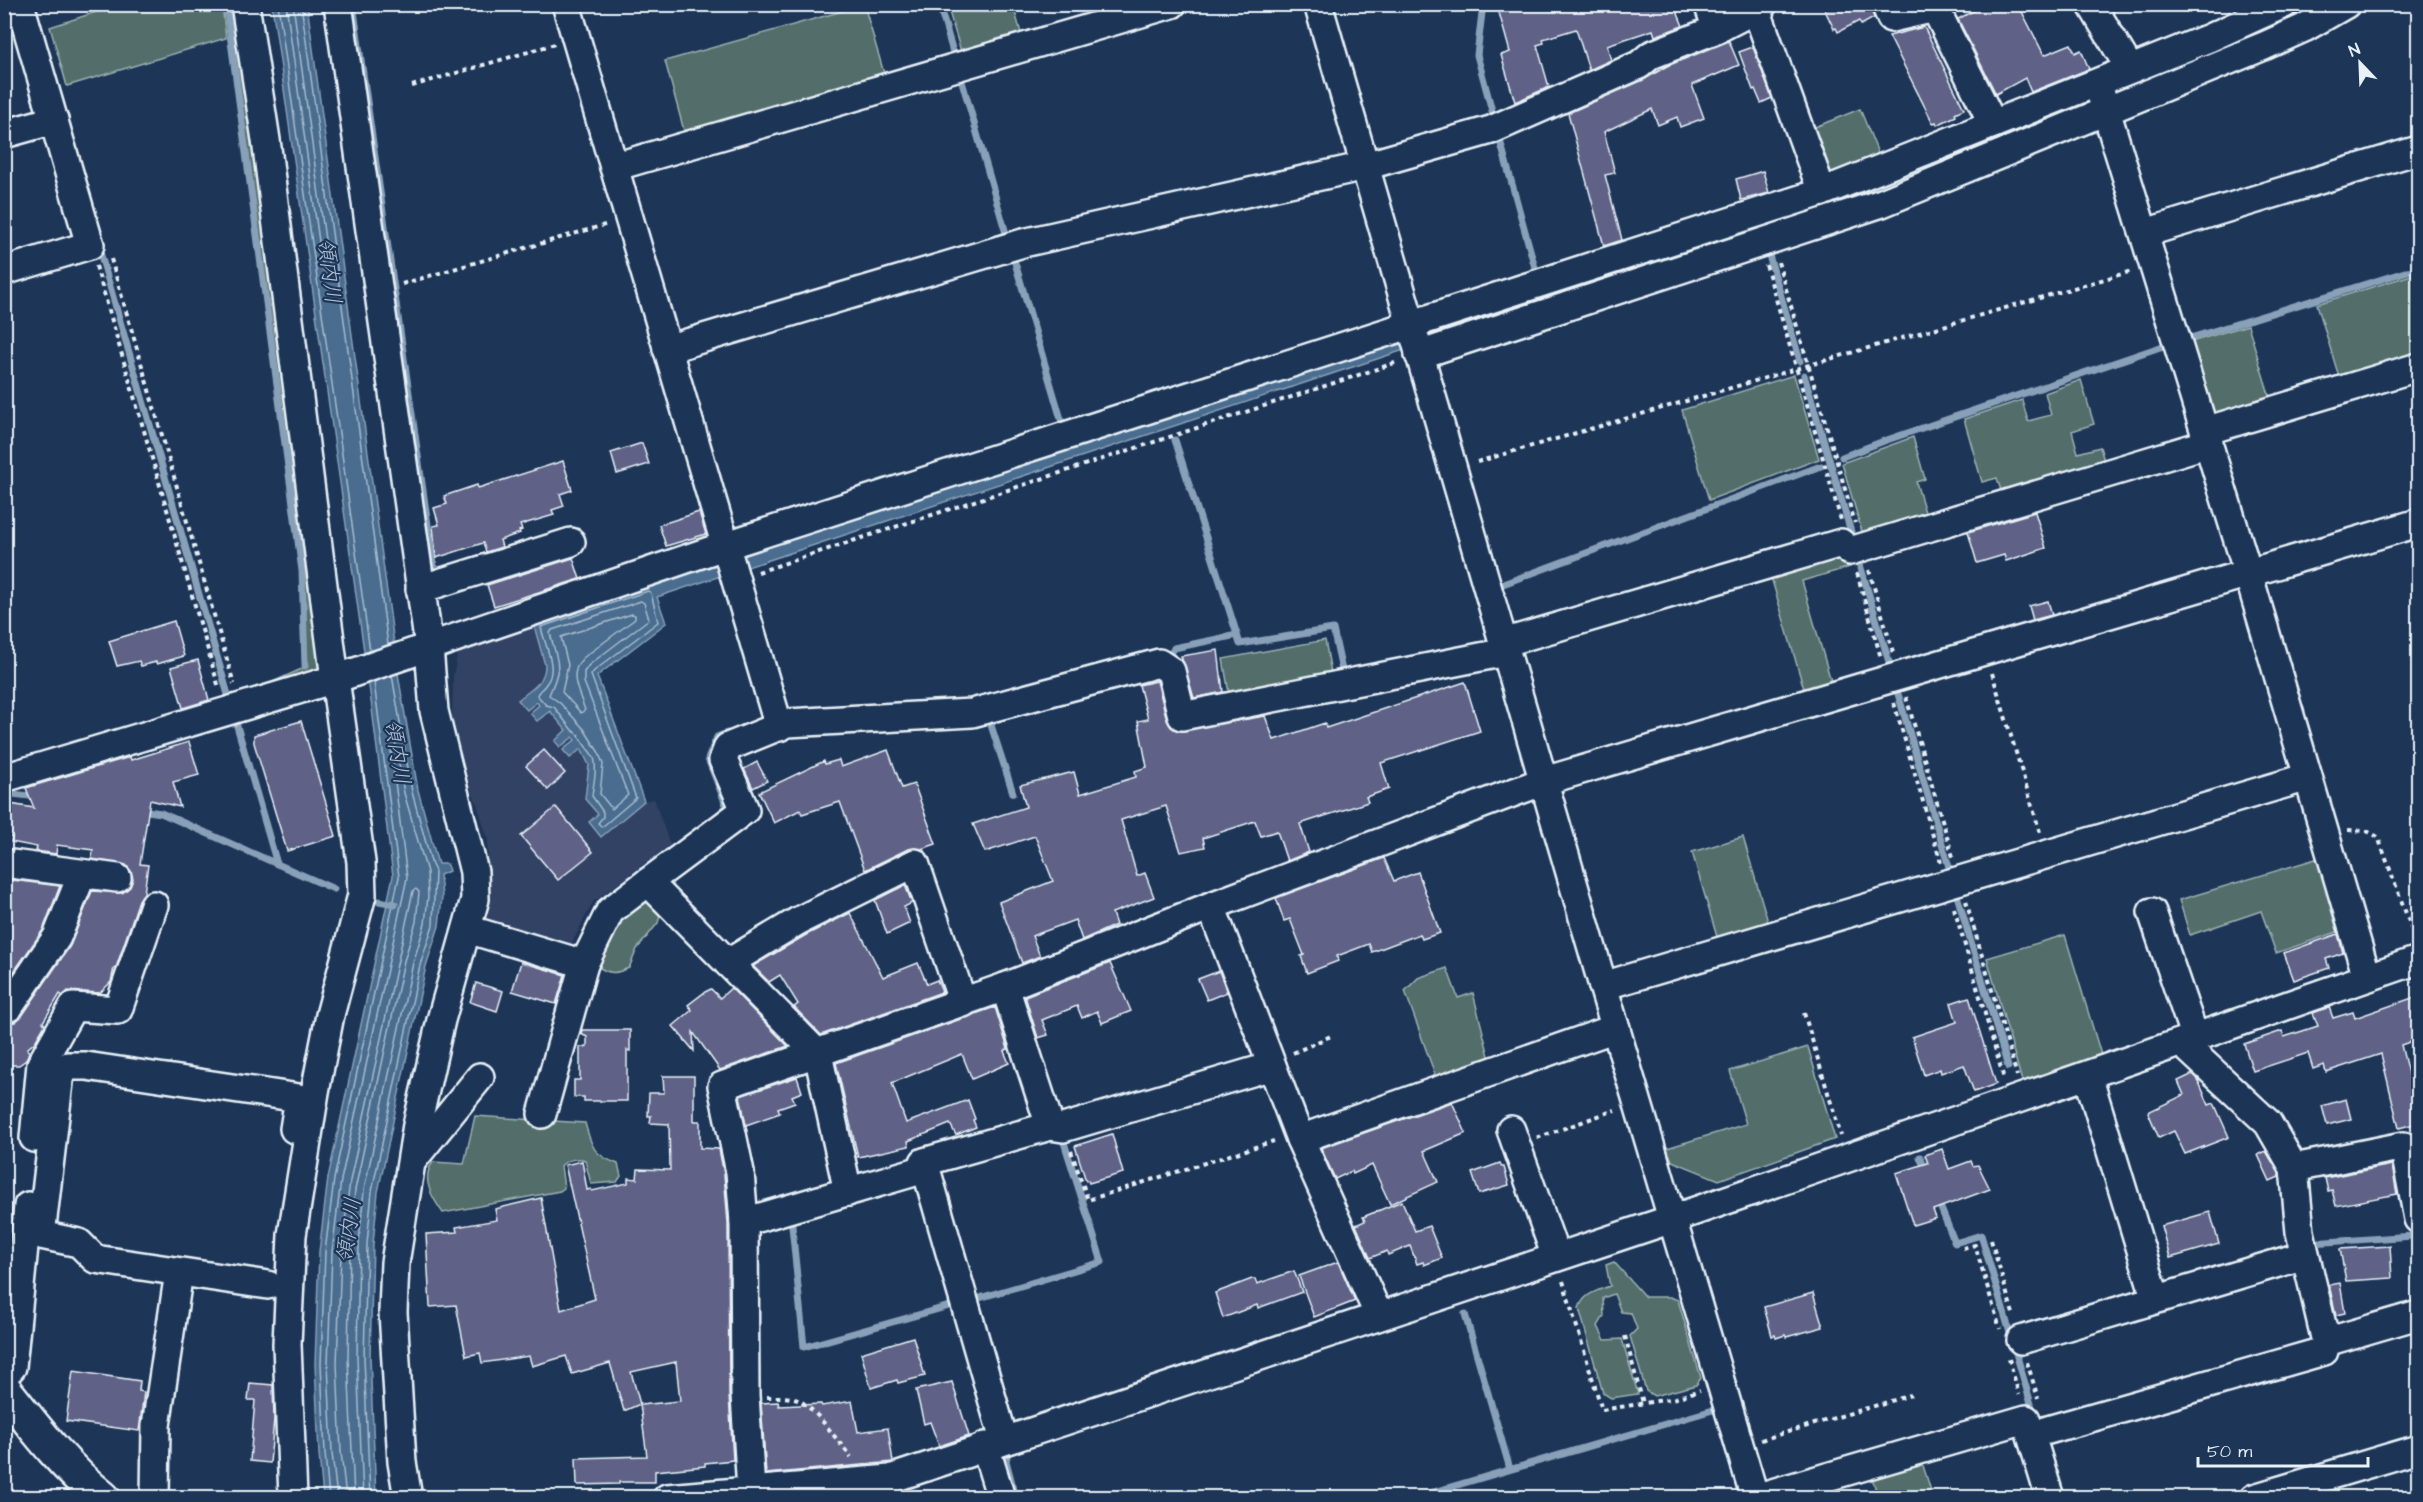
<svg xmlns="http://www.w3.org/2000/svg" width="2423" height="1502" font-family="'Architects Daughter','Klee One',sans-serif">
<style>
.built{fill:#314265}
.green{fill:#526e6b;stroke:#9db0b2;stroke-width:1.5}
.water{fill:#486c8f;stroke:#88a1b9;stroke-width:1.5}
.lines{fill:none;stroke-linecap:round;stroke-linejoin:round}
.shore{stroke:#a8bcce;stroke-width:1.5}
.stream{stroke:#88a1b9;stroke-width:7}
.building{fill:#5f6286;stroke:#e8f1f8;stroke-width:1.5}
.minor-casing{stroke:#e8f1f8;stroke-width:32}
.major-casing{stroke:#e8f1f8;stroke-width:38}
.path{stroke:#e8f1f8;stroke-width:4;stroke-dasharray:4.5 4.5;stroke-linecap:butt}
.minor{stroke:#1d3557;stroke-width:27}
.major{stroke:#1d3557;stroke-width:33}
.labels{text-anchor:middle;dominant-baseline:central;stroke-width:4.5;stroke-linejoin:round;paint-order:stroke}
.water-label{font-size:22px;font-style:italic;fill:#b0c2d3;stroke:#1d3557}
</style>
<rect width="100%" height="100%" fill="#1d3557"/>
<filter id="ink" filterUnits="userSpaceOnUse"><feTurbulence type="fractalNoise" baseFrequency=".0167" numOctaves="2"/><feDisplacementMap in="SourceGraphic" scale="12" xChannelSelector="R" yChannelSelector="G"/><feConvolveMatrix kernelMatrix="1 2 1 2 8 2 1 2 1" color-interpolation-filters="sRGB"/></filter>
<g filter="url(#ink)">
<path class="built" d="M533,622l12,43 -8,37 12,9 17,19 -11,10 5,7 12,-11 3,3 -12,11 18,-2 7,11 1,6 -4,34 13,15 -9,8 13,15 42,-36 10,-2 16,46 -77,57 -24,47 -34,-9 -48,-20 1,-80 -11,-36 -17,-41 -8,-40 1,-46 6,-32z"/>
<g class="green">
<path d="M121,4l101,1 4,33 -159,48 -17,-59z"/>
<path d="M227,5h12l86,655 -4,14 -64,15 49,-22 -2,-97z"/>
<path d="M864,5l22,75 -200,58 -21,-77z"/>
<path d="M947,5h66l10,35 -60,18z"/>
<path d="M1860,109l20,49 -58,23 -17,-50z"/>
<path d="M2418,273v91l-76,23 -25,-83z"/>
<path d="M2248,325l25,83 -56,18 -33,-82z"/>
<path d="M1794,375l25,84 -110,41 -27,-90z"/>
<path d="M2081,380l13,44 -22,7 6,22 22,-6 7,24 -103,29 -7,-22 -15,4 -18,-63 58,-19 6,21 23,-6 -6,-22z"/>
<path d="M1913,437l12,42 -9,3 12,40 -63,20 -23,-79z"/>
<path d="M1845,552l5,15 -48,14 31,107 -27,8 -37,-126z"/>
<path d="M1325,640l7,38 -102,21 -7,-40z"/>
<path d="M1743,837l28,95 -51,15 -28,-95z"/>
<path d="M2319,858l24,72 -67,23 -15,-42 -71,24 -11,-35z"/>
<path d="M647,898l14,15 -3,10 -21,26 -8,19c-12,5 -17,7 -29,0l-1,-5 16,-45z"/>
<path d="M2065,935l37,123 -79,27 -36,-127z"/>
<path d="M1447,968l11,30 15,-5 18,71 -53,19 -33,-92 13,-13z"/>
<path d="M1808,1047l27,92 -116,41 -47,-19 -5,-13 79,-24 -16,-53z"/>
<path d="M475,1116l110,7c7,24 7,31 33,41l3,12 -4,6 -26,2 -6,-24c-6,-3 -20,0 -24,6l3,22 -4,3 -117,22c-10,-14 -23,-34 -10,-51l31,2z"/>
<path d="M1614,1262l31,35h25l8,3 23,78 -5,7 -42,11 -8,-5 -16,-55 7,-7 -6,-16 -10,-1 -7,-18 -11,4 1,18 -6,10 7,14 17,-1 16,55 -27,4 -8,-5 -24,-85c5,-14 17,-17 31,-22l-4,-21z"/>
<path d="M1920,1456l13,41h-55l-8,-26z"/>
</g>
<g class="water">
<path d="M272,5h35l92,675 19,110 20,74h9l2,7 -9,4 2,22 -3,29 -13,40 -48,226 -5,52 -3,113 6,140h-53l-4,-43 -4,-90 4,-112 9,-74 65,-302 -23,-183z"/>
<path d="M2309,5h26l-454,194 -477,151 -747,247 9,26 -69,53 47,125 -43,36 -12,-15 9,-8 -13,-15 4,-34 -8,-16 -11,9 -7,-8 12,-10 -2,-3 -13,10 -5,-6 11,-11 -16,-19 -13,10 -7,-8 9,-8 -2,-3 -10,8 -9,-10c13,-11 27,-17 27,-35l-12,-43 1010,-326 546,-198z"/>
</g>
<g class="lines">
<g class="shore">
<path d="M278,4l92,647"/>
<path d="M286,4l37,266 3,2 3,-3 -36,-265"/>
<path d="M301,4l87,641"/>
<path d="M648,591l3,2 7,29 -64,49 -3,4 45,123 -34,29 -4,-4 5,-6v-5l-11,-16c1,-11 6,-27 2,-38 -5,-9 -12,-14 -15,-23l-7,-5 -18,-23 -8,-2 -9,-10c2,-5 6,-6 9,-11 13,-15 -2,-40 -5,-57z"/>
<path d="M641,601l3,2 5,16 -60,46 -5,7v10l44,113 -16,14 -12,-15 3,-30 -4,-11 -15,-24 -24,-26 -11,-8c14,-32 9,-29 1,-62l2,-3z"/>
<path d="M632,614l3,1v4l-52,39c-16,16 -4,34 2,52l-4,3 -19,-21 6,-27 -7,-28z"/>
<path d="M329,1498l-4,-45 -4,-89 4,-112 9,-73 65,-302 -25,-195"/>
<path d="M337,1498l-5,-45 -4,-89 4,-112 9,-72 66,-302 -17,-136 3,-3 2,2 9,52 23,79 1,24 -3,28 -12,39 -49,227 -5,53 -2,115 6,140"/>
<path d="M346,1498l-5,-46 -4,-88 4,-111 9,-72 63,-290 3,-2 3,3 -3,30 -12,39 -49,229 -5,53 -2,115 6,140"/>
<path d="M370,1498l-6,-140 3,-114 5,-53 48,-226 13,-40 2,-54 -3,-6 -20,-73 -20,-117"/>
</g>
<g class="stream">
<path d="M226,4l76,567 3,95"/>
<path d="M353,4l81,563"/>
<path d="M939,4l16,55"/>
<path d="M1483,4l-6,51 18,67"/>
<path d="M961,78l46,159"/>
<path d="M1498,133l39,142"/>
<path d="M100,252l129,446"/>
<path d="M1768,252l32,109"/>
<path d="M1013,256l50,170"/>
<path d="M2184,340l234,-72"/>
<path d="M1804,375l50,167"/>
<path d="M1175,440l65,204 93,-15 10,46"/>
<path d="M1842,457l42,-16 285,-97"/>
<path d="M1858,558l31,104"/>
<path d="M1503,584l318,-118"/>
<path d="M1170,656l4,-8 63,-13"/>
<path d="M1896,687l55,187"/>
<path d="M989,719l24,74"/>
<path d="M237,726l40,138"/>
<path d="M4,793l34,4"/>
<path d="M141,810l20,3 173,76"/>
<path d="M721,812l6,-5 -19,-48 9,-22 10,-4"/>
<path d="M1956,892l52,175"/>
<path d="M373,900l22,4"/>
<path d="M1920,1157l6,15"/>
<path d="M1938,1201l17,42 26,-8 53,179"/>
<path d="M791,1216l13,131 149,-42"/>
<path d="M2312,1243l101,-7"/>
<path d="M978,1305l-2,-6 126,-37 -40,-126"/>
<path d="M1465,1314l45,155"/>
<path d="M1014,1450l-6,2 -2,9 10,37"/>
<path d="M1413,1498l300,-88"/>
</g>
</g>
<g class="building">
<path d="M1515,4h159l9,22 -28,10 -2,-6 -46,15 4,15 -22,10 -13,-41 -33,10 1,4 -7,2 12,42 -34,15 -14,-47 9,-3 -12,-43z"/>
<path d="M1822,4h48l4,14 -13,7 -2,-4 -21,11 -2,-4 -2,1z"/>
<path d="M1986,4h32l26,51 27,-11 4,9 6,-3 8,19 -58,23 -6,-14 -29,16 -38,-75z"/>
<path d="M1924,27l40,82 -9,4 1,3 -19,9 -1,-3 -3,1 -44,-87z"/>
<path d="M1729,41l10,24 -47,20 12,33 -24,9 -3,-10 -19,8 -6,-16 -48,23 11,41 -10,2 17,65 -18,6 -36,-133 77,-34 22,-13z"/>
<path d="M1753,47l19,51 -11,5 -6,-14 -2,1 -14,-38z"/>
<path d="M1763,171l6,22 -28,7 -5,-21z"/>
<path d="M642,443l7,21 -32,10 -6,-21z"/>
<path d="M563,461l9,29 -12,4 4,12 -12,4 2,5 -34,10 2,5 -3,1 1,2 -20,7 2,7 -16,5 -3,-9 -47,15 -3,-32 6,-1 -5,-17 13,-4 -3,-8 33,-11 1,3z"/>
<path d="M699,512l7,22 -40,12 -7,-21z"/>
<path d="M2035,512l11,36 -40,13 -2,-6 -27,8 -9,-31z"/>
<path d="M573,558l7,21 -86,27 -7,-21z"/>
<path d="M2048,601l4,14 -19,5 -4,-14z"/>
<path d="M174,621l10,35 -27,8 -1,-2 -15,4 -2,-5 -22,5 -8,-25z"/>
<path d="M1218,650l5,42 -29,6 -13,-42z"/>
<path d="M198,660l11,40 -26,8 -12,-41z"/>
<path d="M1157,681l10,39 4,7 7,4 87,-15 9,24 51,-17 1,5 139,-46 15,49 -99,32 8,26 -23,8 2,5 -68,22 9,28 -22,9 -10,-30 -16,5 -6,-15 -52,17 2,9 -24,5 -15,-46 -45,14 16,56 8,-3 9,24 -42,16 4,12 -34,15 -7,-20 -43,16 8,20 -18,7 -23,-61 54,-21 -18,-45 -50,16 -12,-28 53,-17 -6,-22 54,-13 6,22 56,-17 -1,-6 12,-4 -9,-46 10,-2 -9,-34z"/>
<path d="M301,721l35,115 -49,15 -33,-108v-8z"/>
<path d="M189,742l10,33 -26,7 7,25 -30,-7 -10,64 8,1 -4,28 -5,7 -23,68h-2l-3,14 -11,11 -32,-2 -5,5 -3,-2 -17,28 2,3 -10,17 -8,7 2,3 -3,8 -7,5h-15v-41l11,-2 7,-6 48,-70 22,-55 30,2 8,-6 3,-8 -2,-8 -5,-6 -34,-6 1,-9 -36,-5 -1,9 -20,-3 1,-4 -26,-5 1,-5 -8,-1v-33l30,5 -8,-20 104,-31 1,3z"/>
<path d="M544,750l21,23 -17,17 -22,-24z"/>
<path d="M888,750l14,38 12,-4 22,60 -15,5h-13l-43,21 -25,-68 -38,12 -2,-4 -26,13 -15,-31 65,-31 1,3 14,-4 2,7z"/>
<path d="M757,762l10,19 -14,7 -9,-19z"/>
<path d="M556,807l37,45 -35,28 -37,-44z"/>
<path d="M1384,858l10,23 24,-9 22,61 -18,6 -2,-5 -48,18 -3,-8 -32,12 1,5 -31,12 -6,-17 3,-1 -14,-36 -6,2 -8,-23z"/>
<path d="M4,879l56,7 -17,44 -39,56z"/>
<path d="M905,885l7,18 -8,4 6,16 -23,11 -12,-34z"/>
<path d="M850,913l33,64 35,-14 9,21 10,-4 5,12 -121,43 -27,-28 4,-3 -18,-29 -11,7 -16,-16 53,-31z"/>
<path d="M2338,934l5,19 -17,6 3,9 -35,12 -10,-27z"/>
<path d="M521,962l44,13 -9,29 -44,-13z"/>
<path d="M1110,963l21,48 -29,12 -5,-12 -15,7 -5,-12 -35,14 6,15 -10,3 -13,-42z"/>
<path d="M1219,971l8,21 -20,8 -9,-21z"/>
<path d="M476,983l27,8 -6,20 -27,-9z"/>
<path d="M731,988l57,58 -68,24 -27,-38 1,19 -21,-25 19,-16 -4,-5 17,-13 6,-3 9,9z"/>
<path d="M2418,996v43l-17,6 17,69v9l-19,5 -18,-74 -55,18 -2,-7 -11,4 -5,-16 -55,18 -9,-27 38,-13 2,6 34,-11 -5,-13 16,-6 4,11 20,-6 2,6z"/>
<path d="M1969,997l27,87 -22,8 -10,-27 -23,8 -1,-4 -16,6 -12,-38 45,-15 -6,-19z"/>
<path d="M995,1007l13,42 -4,2 5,12 -37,16 -10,-25 -70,29 14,40 62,-23 7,19 -2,1 3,7 -20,8 -6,-11 -42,17 1,5 -51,11 -22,-94z"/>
<path d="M582,1030h48v21l-3,-1v51h-43v-4h-10v-17h6v-33h7v-10l-6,-3z"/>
<path d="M2193,1074l4,4 12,27 5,-2 15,34 -44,17 -11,-23 -15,7 -11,-26 36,-17 -6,-14z"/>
<path d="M663,1076h31v45h6v27l19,1 5,25 4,49 1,172 4,65 -28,3v3l-50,5v11h-36v2l-42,1 -1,-27 71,-2 -7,-51 40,-4 -4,-39 -45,10 9,32 -16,7 -14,-48 -38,11 -6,-18 -34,10 -3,-10 -47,7 -2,-10 -14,3 -10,-51 -26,2 -4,-73 31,-2 -1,-5 41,-7 -2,-11 46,-11 20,112 34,-11 -30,-134 17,-4 5,29 4,-1 1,2 36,-8v-5l9,1 1,-10 32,1 -1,-46 -19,-1 1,-7h-3l1,-23h15z"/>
<path d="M797,1077l5,15 -10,4 3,6 -17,6 2,5 -34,12 -6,-29z"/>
<path d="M2346,1099l5,20 -24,6 -5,-19z"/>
<path d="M1452,1102l14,31 -42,18 14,31 -48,22 -18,-39 -19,9 -1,-3 -17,8 -14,-31z"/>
<path d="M1112,1134l11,39 -34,10 -1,-3 -2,1 -11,-35z"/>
<path d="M1942,1149l7,20 22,-8 2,5 5,-1 12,24 -57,21 3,8 -23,7 -17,-52 32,-10 -3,-8z"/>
<path d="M2266,1151l13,22v4l-9,4 -12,-26z"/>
<path d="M1500,1163l2,4h2l5,18 -30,9 -7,-21z"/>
<path d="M2392,1165l5,29 -61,12 -4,-16 -4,1 -3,-13z"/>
<path d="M1402,1201l13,30 14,-5 13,32 -18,7 -1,-3 -6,2 -7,-18 -22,9 -1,-4 -17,7 -14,-33 9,-4 -2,-4z"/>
<path d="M2210,1212l9,32 -49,14 -9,-32z"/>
<path d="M2390,1246l2,32 -46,3 -6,-32z"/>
<path d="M1338,1262l17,39 -41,16 -15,-41z"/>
<path d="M1294,1271l8,21 -44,16 -1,-3 -34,13 -8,-25 37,-14h3l2,5z"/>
<path d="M2340,1283l5,30 -9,2 -7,-30z"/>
<path d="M1813,1293l10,34 -37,10 -1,-2 -9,3 -1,-3 -3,1 -8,-29z"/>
<path d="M913,1337l12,39 -27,7 -1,-3 -26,8 -10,-35z"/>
<path d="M73,1371l67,10 -1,10 5,1 -5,39 -73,-10z"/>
<path d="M952,1382l17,54 -30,10 -9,-24 -6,2 -8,-34z"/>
<path d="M250,1383l23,2 1,34 -4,44 -20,-2 5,-61h-7z"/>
<path d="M852,1401l6,31 30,-4 5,34 -127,12 -5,-71 17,-1 1,4 42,-2 1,2z"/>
</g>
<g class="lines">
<defs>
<g id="minor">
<path d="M245,4l21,136 69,539 26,183 1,33 -32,120 -15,77 -23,143 -5,109 6,154"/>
<path d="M338,4l91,643 5,64 40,161 1,27 -34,121 -24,105 -22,138 -2,49 9,150 6,36"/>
<path d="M566,4l213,723"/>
<path d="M1318,4l285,982 152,512"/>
<path d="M1708,4l9,25"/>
<path d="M1763,4l-7,5 66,183"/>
<path d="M1885,4l6,14 44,-10"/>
<path d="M1933,4l60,120"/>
<path d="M2091,4l39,65"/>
<path d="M2101,94l147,479 119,404"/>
<path d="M4,134l50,-14"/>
<path d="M614,167l558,-163"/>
<path d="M2145,233l273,-83"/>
<path d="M4,271l86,-26 -70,-241"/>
<path d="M667,349l356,-106 342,-77 126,-36 148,-65 12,-10 66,-26 39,-20"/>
<path d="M1419,355l463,-152 382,-157 40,-18 42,-24"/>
<path d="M2205,431l213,-64"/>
<path d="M420,589l151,-47"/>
<path d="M1503,643l338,-100 9,8 359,-108"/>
<path d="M4,778l334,-100 386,-132 1098,-354 387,-154 75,-34"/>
<path d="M4,863l113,15"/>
<path d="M648,882l97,-72 -22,-50 5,-13 59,-24 185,-10 187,-50 12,8 11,45 324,-64"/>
<path d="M1211,906l89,233 79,177"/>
<path d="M2152,912l43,126"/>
<path d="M467,929l117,35"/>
<path d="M728,963l70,-42 117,-58 48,140"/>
<path d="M1603,986l705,-209"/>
<path d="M4,1009l5,-2 48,-70 25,-63"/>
<path d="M2088,1076l68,223"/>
<path d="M542,1114l42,-150 26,-53 38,-29 170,172 30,138"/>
<path d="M1050,1126l13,2 209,-62"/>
<path d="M1511,1130l45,127"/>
<path d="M34,1138l7,-74 32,-57 45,3 36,-105"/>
<path d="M1300,1139l316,-111"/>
<path d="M412,1161l68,-84"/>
<path d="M2294,1168l110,-22 14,73"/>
<path d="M744,1222l181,-53"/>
<path d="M268,1285l-173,-26 -16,-16 -38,-8 19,-161 8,-8h18l213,32 -5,31"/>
<path d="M2021,1340l284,-85"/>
<path d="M2326,1342l92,-27"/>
<path d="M4,1375l8,-8 16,-161"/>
<path d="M2048,1430l276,-79 2,-9 -26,-110 -6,-64 -26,-45 -86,-80"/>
<path d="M1004,1440l-80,-278 126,-36 -45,-139"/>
<path d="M985,1446l16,52"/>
<path d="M751,1491l-6,-96 -1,-173 -4,-50 -18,-86 283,-99 206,-81 333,-125 874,-258"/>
<path d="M155,1498l1,-72 23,-154"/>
<path d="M667,1498l223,-19 782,-260 746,-259"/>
<path d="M1755,1498l271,-79 24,79"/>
<path d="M2254,1498l164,-49"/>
</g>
<path id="major" d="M4,1389c31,39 60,78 99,109"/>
</defs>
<use href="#minor" class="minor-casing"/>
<use href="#major" class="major-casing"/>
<g class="path">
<path d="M412,86l143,-42"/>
<path d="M111,259l123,425"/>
<path d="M1778,262l77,261"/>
<path d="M1766,265l75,255"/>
<path d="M96,266l123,422"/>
<path d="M402,284l206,-60"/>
<path d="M1477,462l655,-191"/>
<path d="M1869,570l24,82"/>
<path d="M758,572l640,-210"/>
<path d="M1857,573l24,85"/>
<path d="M1992,673l48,159"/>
<path d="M1906,697l47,160"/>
<path d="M1894,703l47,160"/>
<path d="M2348,830l19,1 11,6 37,101"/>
<path d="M1966,901l51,175"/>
<path d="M1954,908l50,171"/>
<path d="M1804,1013l37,123"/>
<path d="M1293,1053l40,-18"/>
<path d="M1537,1138l78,-28"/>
<path d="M1071,1151l17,49 186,-59"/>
<path d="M1991,1240l23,77"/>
<path d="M1963,1248l12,-3 25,84"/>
<path d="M1563,1281l39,129 74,-12 24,-8"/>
<path d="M1625,1336l18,67"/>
<path d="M2009,1359l10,36"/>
<path d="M2027,1362l11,36"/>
<path d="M767,1397c10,0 23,-1 33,4 18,10 37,40 51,56"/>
<path d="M1761,1440l150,-45"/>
</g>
<use href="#minor" class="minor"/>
<use href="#major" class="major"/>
</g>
</g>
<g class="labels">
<g class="water-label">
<text transform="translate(329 271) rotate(83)">領内川</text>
<text transform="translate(397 752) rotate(81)">領内川</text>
<text transform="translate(349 1230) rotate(-82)">領内川</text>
</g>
</g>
<rect width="2423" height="1502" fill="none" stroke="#1d3557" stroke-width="24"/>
<rect x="12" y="12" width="2399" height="1478" fill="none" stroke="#e8f1f8" stroke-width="2" filter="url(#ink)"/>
<g transform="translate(2360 63) rotate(337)" stroke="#1d3557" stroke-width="4.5" paint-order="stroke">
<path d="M0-4.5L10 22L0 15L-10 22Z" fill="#e8f1f8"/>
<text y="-9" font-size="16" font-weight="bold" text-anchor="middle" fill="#e8f1f8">N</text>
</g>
<path d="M2198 1457v9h170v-9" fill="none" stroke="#e8f1f8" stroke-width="3"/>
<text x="2207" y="1457" font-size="18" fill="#e8f1f8" stroke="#1d3557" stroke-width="4.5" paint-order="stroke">50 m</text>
</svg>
